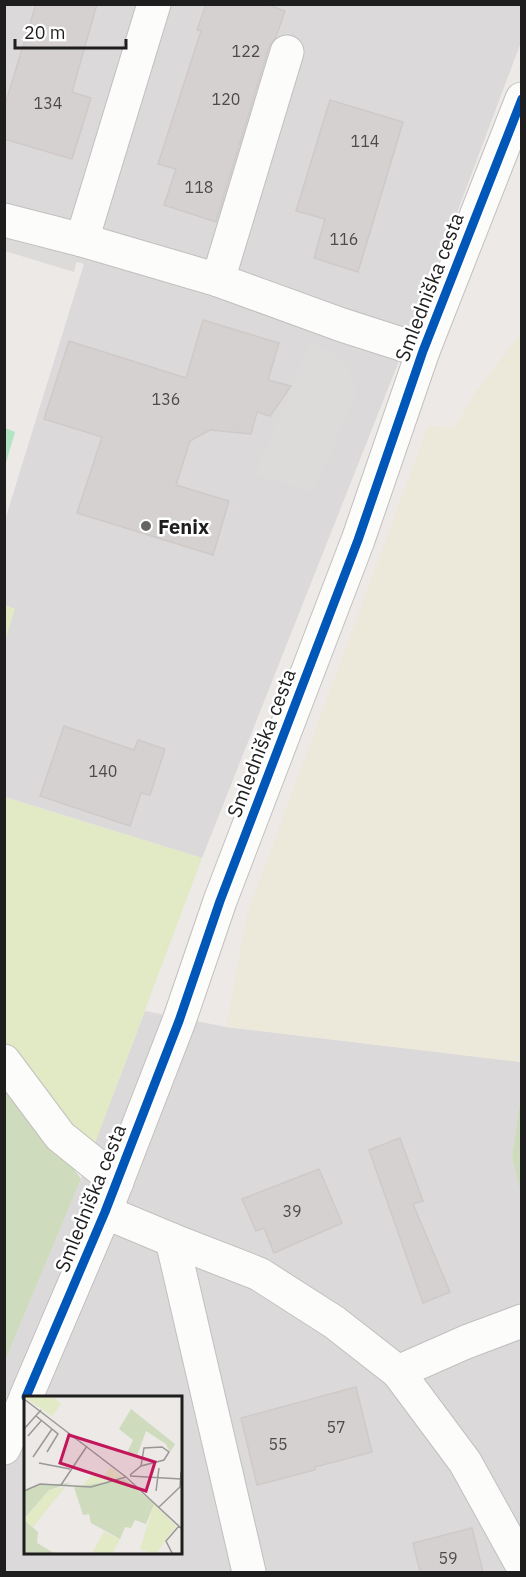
<svg xmlns="http://www.w3.org/2000/svg" width="526" height="1577" font-family="'IBM Plex Sans',sans-serif">
<style>
.residential{fill:#dbd9d9;fill-rule:evenodd}
.farmland{fill:#ede9da}
.grass{fill:#e2eac5}
.forest{fill:#cedbbc}
.pitch{fill:#b1e4c2}
.parking{fill:#dcdbda}
.building{fill:#d5d1d0;stroke:#cfcac8;stroke-width:1.5}
.lines{fill:none;stroke-linecap:round;stroke-linejoin:round}
.minor-casing{stroke:#c2c0bf;stroke-width:35}
.tertiary-casing{stroke:#c2c0bf;stroke-width:35}
.minor{stroke:#fcfcfb;stroke-width:33}
.tertiary{stroke:#fcfcfb;stroke-width:33}
.cycleway-casing{stroke:#fff;stroke-width:13}
.cycleway{stroke:#0057b8;stroke-width:9}
.poi-dot{fill:#666564;stroke:#fff;stroke-width:2}
.labels{text-anchor:middle;dominant-baseline:central;stroke-width:5;stroke-linejoin:round;paint-order:stroke}
.number-label{font-size:16px;fill:#4c4b4a}
.street-label{font-size:20px;fill:#1e1e1e;stroke:#fff}
.poi-label{font-size:20px;font-weight:bold;fill:#1e1e1e;stroke:#fff;text-anchor:start}
.inset-road{fill:none;stroke:#9a9897;stroke-width:1.5}
.view{fill:#c2185b;fill-opacity:0.15;stroke:#c2185b;stroke-width:3}
.inset-edge{fill:none;stroke:#1e1e1e;stroke-width:3}
</style>
<rect width="100%" height="100%" fill="#ece9e7"/>
<g class="residential">
<path d="M5,5h516v37l-78,208 -241,608 -197,-61v-157l9,-31 -9,-4v-85l79,-256 -79,-22z"/>
<path d="M145,1011l81,16 295,35v33l-9,62 10,35 -1,380h-516v-211l76,-182zM26,1397h154v155h-154z"/>
</g>
<path class="farmland" d="M521,332v730l-295,-35 21,-113 181,-488 26,2 18,-31z"/>
<g class="grass">
<path d="M5,605l10,4 -10,31 -1,-35z"/>
<path d="M4,797l198,61 -108,288 -22,-13 -67,-80z"/>
</g>
<g class="forest">
<path d="M5,1075l76,104 -76,182z"/>
<path d="M521,1095l1,97h-1l-9,-35z"/>
</g>
<path class="pitch" d="M5,428l10,4 -10,34 -1,-38z"/>
<g class="parking">
<path d="M4,230l75,22 -5,20 -69,-21z"/>
<path d="M311,339l33,21 14,32 -45,100 -58,-17z"/>
</g>
<g class="building">
<path d="M36,4h61l-25,88 19,6 -19,61 -68,-20v-31z"/>
<path d="M206,4h60l19,7 -9,26 -7,10 -53,175 -52,-17 12,-36 -18,-5 43,-133 -4,-1z"/>
<path d="M330,100l73,22 -45,150 -44,-14 11,-39 -29,-8z"/>
<path d="M203,320l76,23 -11,37 23,6 -21,30 -13,-4 -6,22 -41,-4 -20,11 -14,44 53,16 -16,54 -136,-42 25,-76 -58,-18 25,-78 117,37z"/>
<path d="M64,726l70,24 4,-10 27,9 -15,46 -9,-2 -11,33 -90,-30z"/>
<path d="M400,1138l23,63 -10,3 37,88 -27,11 -54,-153z"/>
<path d="M319,1169l23,54 -68,30 -10,-25 -8,3 -14,-32z"/>
<path d="M356,1387l16,65 -57,15v3l-58,15 -16,-67z"/>
<path d="M472,1528l11,44h-63l-7,-29z"/>
</g>
<g class="lines">
<defs>
<g id="minor">
<path d="M4,220l78,20 136,40 124,45 81,26"/>
<path d="M82,240l72,-236"/>
<path d="M218,280l69,-228"/>
<path d="M4,1061l56,75 57,46"/>
<path d="M105,1212l67,28 77,332"/>
<path d="M172,1240l87,34 75,48 64,50 67,90 57,103"/>
<path d="M398,1372l68,-30 56,-21"/>
</g>
<g id="tertiary">
<path d="M26,1397l79,-185 74,-191 41,-120 138,-361 65,-189 99,-252"/>
<path d="M4,1448l22,-50"/>
</g>
</defs>
<use href="#minor" class="minor-casing"/>
<use href="#tertiary" class="tertiary-casing"/>
<use href="#minor" class="minor"/>
<use href="#tertiary" class="tertiary"/>
<defs>
<path id="cycleway" d="M26,1397l79,-185 74,-191 41,-120 138,-361 65,-189 99,-252"/>
</defs>
<use href="#cycleway" class="cycleway-casing"/>
<use href="#cycleway" class="cycleway"/>
</g>
<circle class="poi-dot" cx="146" cy="526" r="6"/>
<g class="labels">
<g class="number-label">
<text x="246" y="51">122</text>
<text x="226" y="99">120</text>
<text x="48" y="103">134</text>
<text x="365" y="141">114</text>
<text x="199" y="187">118</text>
<text x="344" y="239">116</text>
<text x="166" y="399">136</text>
<text x="103" y="771">140</text>
<text x="292" y="1211">39</text>
<text x="336" y="1427">57</text>
<text x="278" y="1444">55</text>
<text x="448" y="1558">59</text>
</g>
<g class="street-label">
<text transform="translate(429 287) rotate(-69)">Smledniška cesta</text>
<text transform="translate(261 743) rotate(-69)">Smledniška cesta</text>
<text transform="translate(90 1198) rotate(-68)">Smledniška cesta</text>
</g>
<g class="poi-label">
<text x="158" y="526">Fenix</text>
</g>
</g>
<g transform="translate(24 1396)">
<rect width="158" height="158" fill="#ece9e7"/>
<path d="M28,0l9,8 -9,12 -28,-19zM86,71l14,11 -41,8 10,-13 9,6zM41,91l-32,40 -9,-7 25,-30zM130,108l22,22 -19,27h-6l-11,-4zM80,136l16,7 -7,14h-21z" fill="#e2eac5"/>
<path d="M107,13l44,35 -5,8 -4,-8 -20,-13 -9,25 -10,-3 6,-13 -14,-11zM101,83l29,25 -8,20 -11,-4 -4,8 -6,-1 -5,12 -29,-16 -2,-9 -6,1 -9,-28zM48,87l-23,7 -25,29v-27l12,-7zM0,124l14,12 -1,11 17,10h-30z" fill="#cedbbc"/>
<path class="inset-road" d="M0,3l102,78 56,52M12,20l22,18 -11,18M0,33l17,-19M4,40l13,-15M9,61l19,-28M15,67l31,6M106,79l11,-9 23,-6 5,-8 -7,-5 -18,1 -3,18M106,80l51,3M37,89l26,-39M0,95l16,-7 51,3 35,-10M132,95l3,-23M135,111l21,-20 1,-15M148,157l-6,-12 13,-15"/>
<path class="view" d="M45,39l86,27 -9,29 -86,-28z"/>
<rect width="158" height="158" class="inset-edge"/>
</g>
<rect width="526" height="1577" fill="none" stroke="#1e1e1e" stroke-width="12"/>
<path d="M15 39v9h111v-9" fill="none" stroke="#1e1e1e" stroke-width="3"/>
<text x="24" y="39" font-size="18" fill="#1e1e1e" stroke="#ffffff" stroke-width="4.5" paint-order="stroke">20 m</text>
</svg>
